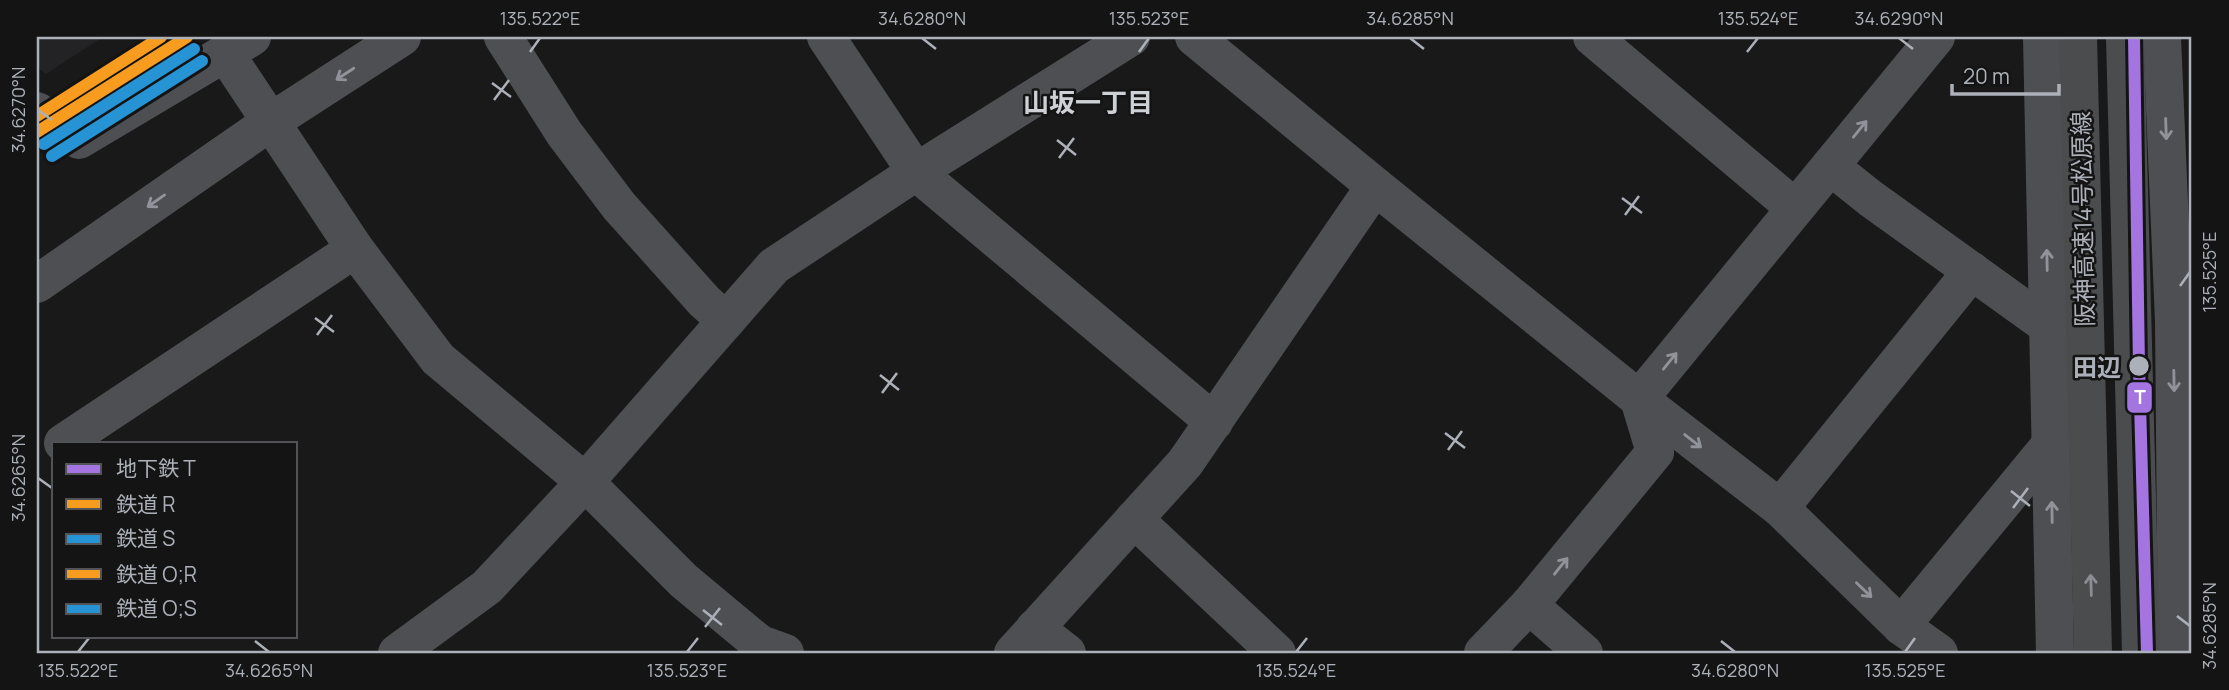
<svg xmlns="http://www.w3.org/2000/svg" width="2229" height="690" font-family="Manrope,'Noto Sans JP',sans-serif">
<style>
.built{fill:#232325}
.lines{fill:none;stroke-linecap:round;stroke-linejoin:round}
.street{stroke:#4e4f52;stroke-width:38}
.highway{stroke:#4b4c4e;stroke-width:38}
.rail-1-casing{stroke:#141415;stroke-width:18}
.rail-2-casing{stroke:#141415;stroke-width:18}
.rail-3-casing{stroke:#141415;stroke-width:18}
.rail-4-casing{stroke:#141415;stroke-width:18}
.rail-1{stroke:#f79c1f;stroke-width:12}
.rail-2{stroke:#2694d4;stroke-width:12}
.rail-3{stroke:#f79c1f;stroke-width:12}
.rail-4{stroke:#2694d4;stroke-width:12}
.metro-1-casing{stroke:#141415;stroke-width:18}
.metro-1{stroke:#a475e0;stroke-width:12}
.oneway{stroke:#90949a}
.oneway2{stroke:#8a8e94}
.ticks{fill:none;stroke:#acb1b9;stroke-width:2.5}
.stop-dot{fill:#acb1b9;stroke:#141415;stroke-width:2.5}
.labels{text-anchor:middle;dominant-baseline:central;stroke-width:5;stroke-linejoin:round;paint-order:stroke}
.street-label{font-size:24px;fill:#acb1b9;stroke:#141415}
.stop-label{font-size:24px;font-weight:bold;fill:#acb1b9;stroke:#141415;text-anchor:end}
.neighbourhood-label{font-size:26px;font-weight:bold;fill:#cdd0d5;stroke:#141415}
.line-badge{stroke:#141415;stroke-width:2.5}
.badge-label{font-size:19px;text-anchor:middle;font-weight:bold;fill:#fff}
.neatline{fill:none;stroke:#acb1b9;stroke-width:2.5}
.ticks-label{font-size:18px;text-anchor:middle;fill:#acb1b9}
</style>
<rect width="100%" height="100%" fill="#19191a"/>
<path class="built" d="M37,37h66l-57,37 -9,-7z"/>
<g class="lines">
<g class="street">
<path d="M503,37l61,96 55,73 85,95 22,20"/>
<path d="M826,37l90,135 298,250"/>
<path d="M1194,37l181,149 264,213 141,109 121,118 38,27"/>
<path d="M1592,37l203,171"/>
<path d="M2042,37l13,616"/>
<path d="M2162,37l12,284 3,332"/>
<path d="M225,53l130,196 83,110 147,123 99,99 76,63 25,9"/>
<path d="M37,111l42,29 173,-103"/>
<path d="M1830,166l40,32 178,128"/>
<path d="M37,284l235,-163 130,-84"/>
<path d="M63,443l292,-194"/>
<path d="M1780,508l192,-237"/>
<path d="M1134,519l143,134"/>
<path d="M1529,605l55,48"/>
<path d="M1901,626l150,-182"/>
<path d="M1035,628l32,25"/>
<path d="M397,653l90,-66 98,-105 189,-216 142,-94 215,-135"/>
<path d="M1013,653l172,-190 190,-277"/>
<path d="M1483,653l46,-48 126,-153 -16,-53 297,-362"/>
</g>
<g class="highway">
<path d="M2078,37l15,616"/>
<path d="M2125,37l16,616"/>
</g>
<defs>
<path id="rail-1" d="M37,132l150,-95"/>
<path id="rail-2" d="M44,144l150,-95"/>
<path id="rail-3" d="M37,116l124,-79"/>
<path id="rail-4" d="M52,156l150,-95"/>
</defs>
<use href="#rail-1" class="rail-1-casing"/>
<use href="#rail-2" class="rail-2-casing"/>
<use href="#rail-3" class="rail-3-casing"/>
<use href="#rail-4" class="rail-4-casing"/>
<use href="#rail-1" class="rail-1"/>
<use href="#rail-2" class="rail-2"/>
<use href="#rail-3" class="rail-3"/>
<use href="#rail-4" class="rail-4"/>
<defs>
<path id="metro-1" d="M2134,37l5,330 8,286"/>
</defs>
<use href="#metro-1" class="metro-1-casing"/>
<use href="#metro-1" class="metro-1"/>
</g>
<defs><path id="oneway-shaft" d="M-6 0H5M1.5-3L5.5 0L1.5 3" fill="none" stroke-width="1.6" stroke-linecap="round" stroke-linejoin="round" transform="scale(1.75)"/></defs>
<g class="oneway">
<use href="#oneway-shaft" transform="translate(345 74) rotate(147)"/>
<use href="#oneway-shaft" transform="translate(1860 129) rotate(-51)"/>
<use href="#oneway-shaft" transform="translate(2166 129) rotate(88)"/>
<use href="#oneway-shaft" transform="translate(156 201) rotate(145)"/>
<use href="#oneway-shaft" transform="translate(2047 260) rotate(-91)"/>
<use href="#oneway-shaft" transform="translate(1670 361) rotate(-51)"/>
<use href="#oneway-shaft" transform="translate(2174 381) rotate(89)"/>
<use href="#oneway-shaft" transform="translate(1693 441) rotate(38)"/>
<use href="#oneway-shaft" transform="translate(2052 512) rotate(-91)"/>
<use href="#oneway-shaft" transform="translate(1561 566) rotate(-51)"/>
<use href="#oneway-shaft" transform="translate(1864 590) rotate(44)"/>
</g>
<use class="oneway2" href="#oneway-shaft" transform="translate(2091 585) rotate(-92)"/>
<path class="ticks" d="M922,38l14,11M1410,38l14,11M1899,38l14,11M530,52l10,-14M1139,52l10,-14M1747,52l11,-14M492,83l19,14M494,100l15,-20M38,110l14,10M1057,140l19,15M1059,158l15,-20M1622,198l20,15M1625,215l14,-19M2180,286l10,-14M315,318l19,14M317,335l15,-20M880,375l19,15M882,393l15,-20M1445,433l20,15M1448,450l14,-19M38,478l14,10M2011,491l19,15M2013,508l15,-20M703,610l19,15M2177,616l13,10M705,627l15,-19M255,641l14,11M1721,641l14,11M78,652l11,-14M687,652l11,-14M1296,652l11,-14M1905,652l10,-14"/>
<circle class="stop-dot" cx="2139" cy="366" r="11"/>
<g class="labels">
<g class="street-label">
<text transform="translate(2082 219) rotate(-91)">阪神高速14号松原線</text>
</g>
<g class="stop-label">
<text x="2121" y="366">田辺</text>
</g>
<g class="neighbourhood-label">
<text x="1088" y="102">山坂一丁目</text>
</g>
</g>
<rect class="line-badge" x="2126" y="381" width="27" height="33" rx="7" fill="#a475e0"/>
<g class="badge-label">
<text x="2140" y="404">T</text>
</g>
<rect width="2229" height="690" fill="none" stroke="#141415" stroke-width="77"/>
<rect x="52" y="442" width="245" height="196" fill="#141415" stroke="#515357" stroke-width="2"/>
<rect x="66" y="464" width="35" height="10" fill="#a475e0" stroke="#515357" stroke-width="2"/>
<text x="116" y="476" font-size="21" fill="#acb1b9">地下鉄 T</text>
<rect x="66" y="499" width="35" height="10" fill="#f79c1f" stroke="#515357" stroke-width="2"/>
<text x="116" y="512" font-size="21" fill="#acb1b9">鉄道 R</text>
<rect x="66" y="534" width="35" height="10" fill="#2694d4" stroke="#515357" stroke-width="2"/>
<text x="116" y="546" font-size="21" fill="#acb1b9">鉄道 S</text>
<rect x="66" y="569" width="35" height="10" fill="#f79c1f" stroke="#515357" stroke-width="2"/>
<text x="116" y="582" font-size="21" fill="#acb1b9">鉄道 O;R</text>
<rect x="66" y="604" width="35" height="10" fill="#2694d4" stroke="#515357" stroke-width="2"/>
<text x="116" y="616" font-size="21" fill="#acb1b9">鉄道 O;S</text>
<path d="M1952 84v10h107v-10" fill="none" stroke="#acb1b9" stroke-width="3.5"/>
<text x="1963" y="84" font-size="21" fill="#acb1b9" stroke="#141415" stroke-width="5" paint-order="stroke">20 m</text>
<rect x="38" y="38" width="2152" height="614" class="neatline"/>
<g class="ticks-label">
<text x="540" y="25">135.522°E</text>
<text x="922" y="25">34.6280°N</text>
<text x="1149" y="25">135.523°E</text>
<text x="1410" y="25">34.6285°N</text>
<text x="1758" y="25">135.524°E</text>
<text x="1899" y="25">34.6290°N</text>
<text transform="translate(19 110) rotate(-90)" y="6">34.6270°N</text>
<text transform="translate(2210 272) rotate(-90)" y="6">135.525°E</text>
<text transform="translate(19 478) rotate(-90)" y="6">34.6265°N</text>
<text transform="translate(2210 626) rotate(-90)" y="6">34.6285°N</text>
<text x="78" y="677">135.522°E</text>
<text x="269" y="677">34.6265°N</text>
<text x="687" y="677">135.523°E</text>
<text x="1296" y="677">135.524°E</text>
<text x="1735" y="677">34.6280°N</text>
<text x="1905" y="677">135.525°E</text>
</g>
</svg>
